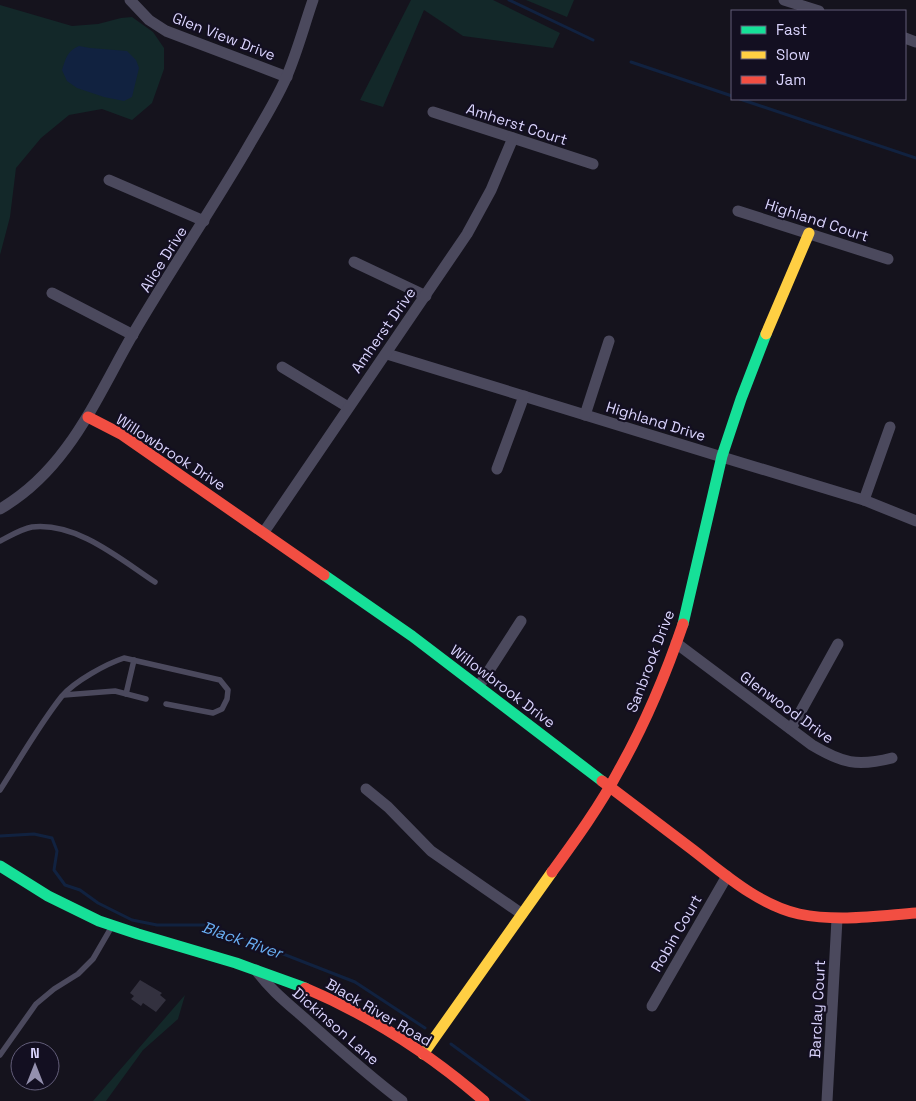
<svg xmlns="http://www.w3.org/2000/svg" width="916" height="1101" font-family="'Space Grotesk',sans-serif">
<style>
.green{fill:#132829}
.water{fill:#112240}
.lines{fill:none;stroke-linecap:round;stroke-linejoin:round}
.stream{stroke:#112240;stroke-width:3}
.building{fill:#33313f}
.lane{stroke:#4b495d;stroke-width:5.5}
.street{stroke:#4b495d;stroke-width:11}
.fast{stroke:#16e098;stroke-width:11}
.slow{stroke:#ffcf43;stroke-width:11}
.jam{stroke:#f24e42;stroke-width:11}
.labels{text-anchor:middle;dominant-baseline:central;stroke-width:4.5;stroke-linejoin:round;paint-order:stroke}
.street-label{font-size:15px;fill:#d9d3fc;stroke:#130f21}
.water-label{font-size:16px;font-style:italic;fill:#69aff3;stroke:#130f21}
</style>
<rect width="100%" height="100%" fill="#15131d"/>
<g class="green">
<path d="M411,0h82l67,33 -7,15 -90,-12 -39,-26 -41,97 -23,-7z"/>
<path d="M526,0h48l-7,17z"/>
<path d="M0,5l72,21 26,-2 23,-6 11,-1 21,15 11,16v21l-12,34 -20,17 -30,-11 -33,6 -28,23 -25,30 -6,49 -10,38z"/>
<path d="M185,995l-7,24 -35,31 -37,51h-13z"/>
</g>
<path class="water" d="M79,46l11,2 37,3 9,9 3,8 -7,29 -8,4 -20,-4 -27,-9 -10,-7 -5,-11c4,-12 5,-19 17,-24z"/>
<g class="lines">
<g class="stream">
<path d="M509,0l84,40"/>
<path d="M631,62l101,34"/>
<path d="M740,99l176,59"/>
<path d="M0,836l34,-2 18,4 5,13 -3,19 11,15 15,5 18,13 34,17 25,5h47l20,6 131,51 70,46"/>
<path d="M451,1044l78,57"/>
</g>
</g>
<path class="building" d="M140,980l22,13 -2,2 6,5 -10,12 -13,-9 -2,3 -10,-7 3,-3 -4,-3z"/>
<g class="lines">
<g class="lane">
<path d="M0,541c10,-5 21,-12 32,-14 45,-5 88,32 123,55"/>
<path d="M126,694l8,-34"/>
<path d="M64,695l51,-4 31,8"/>
<path d="M0,790c20,-31 39,-65 62,-94 13,-15 44,-32 62,-38l96,22 8,10 -1,9 -5,10 -9,4 -47,-9"/>
<path d="M0,1055l36,-51 18,-15 24,-15 15,-15 18,-31"/>
</g>
<g class="street">
<path d="M130,0l19,20 17,11 121,46"/>
<path d="M784,0l35,11"/>
<path d="M905,38l11,4"/>
<path d="M433,112l160,52"/>
<path d="M109,180l95,41"/>
<path d="M738,211l150,48"/>
<path d="M354,262l72,34"/>
<path d="M52,293l81,42"/>
<path d="M387,354l335,103 142,43 52,21"/>
<path d="M282,367l66,40"/>
<path d="M585,415l24,-74"/>
<path d="M497,469l27,-73"/>
<path d="M864,500l26,-73"/>
<path d="M0,509c68,-39 96,-111 133,-175 35,-60 75,-119 111,-180 14,-25 30,-49 42,-76 11,-25 18,-52 27,-78"/>
<path d="M264,532l203,-298 24,-44 22,-52"/>
<path d="M676,643l136,102c30,18 45,22 80,13"/>
<path d="M479,686l42,-65"/>
<path d="M791,729l47,-85"/>
<path d="M366,789l22,18 43,44 91,63"/>
<path d="M256,970c15,21 35,36 55,54 29,26 59,53 91,77"/>
<path d="M652,1006l75,-130"/>
<path d="M827,1101l10,-182"/>
</g>
<g class="fast">
<path d="M324,575l88,61 190,145"/>
<path d="M683,624l39,-168 19,-57 25,-65"/>
<path d="M0,866l48,30 51,25 39,13 98,29 69,25"/>
</g>
<g class="slow">
<path d="M766,334l43,-101"/>
<path d="M423,1054l129,-182"/>
</g>
<g class="jam">
<path d="M88,417l33,17 203,141"/>
<path d="M602,781c30,23 61,46 91,69 31,24 66,55 106,64 39,8 78,2 117,-1"/>
<path d="M552,872c24,-33 48,-66 67,-102 26,-46 47,-96 64,-146"/>
<path d="M305,988c66,28 125,66 179,113"/>
</g>
</g>
<g class="labels">
<g class="street-label">
<text transform="translate(224 36) rotate(21)">Glen View Drive</text>
<text transform="translate(517 124) rotate(18)">Amherst Court</text>
<text transform="translate(817 220) rotate(18)">Highland Court</text>
<text transform="translate(163 259) rotate(-58)">Alice Drive</text>
<text transform="translate(383 330) rotate(-55)">Amherst Drive</text>
<text transform="translate(656 421) rotate(17)">Highland Drive</text>
<text transform="translate(171 452) rotate(33)">Willowbrook Drive</text>
<text transform="translate(650 661) rotate(-69)">Sanbrook Drive</text>
<text transform="translate(503 686) rotate(37)">Willowbrook Drive</text>
<text transform="translate(787 707) rotate(36)">Glenwood Drive</text>
<text transform="translate(676 933) rotate(-60)">Robin Court</text>
<text transform="translate(817 1009) rotate(-87)">Barclay Court</text>
<text transform="translate(379 1012) rotate(30)">Black River Road</text>
<text transform="translate(336 1026) rotate(41)">Dickinson Lane</text>
</g>
<g class="water-label">
<text transform="translate(242 940) rotate(19)">Black River</text>
</g>
</g>
<rect x="731" y="10" width="175" height="90" fill="#130f21" stroke="#625d79"/>
<rect x="741" y="26" width="25" height="8" fill="#16e098" stroke="#625d79"/>
<text x="776" y="35" font-size="15" fill="#d9d3fc">Fast</text>
<rect x="741" y="51" width="25" height="8" fill="#ffcf43" stroke="#625d79"/>
<text x="776" y="60" font-size="15" fill="#d9d3fc">Slow</text>
<rect x="741" y="76" width="25" height="8" fill="#f24e42" stroke="#625d79"/>
<text x="776" y="85" font-size="15" fill="#d9d3fc">Jam</text>
<g transform="translate(35 1066)"><circle r="24" fill="#130f21" stroke="#625d79"/>
<path d="M0-4L9 19L0 12L-9 19Z" fill="#9490ae"/>
<text y="-8" font-size="14" font-weight="bold" text-anchor="middle" fill="#d9d3fc">N</text>
</g>
</svg>
